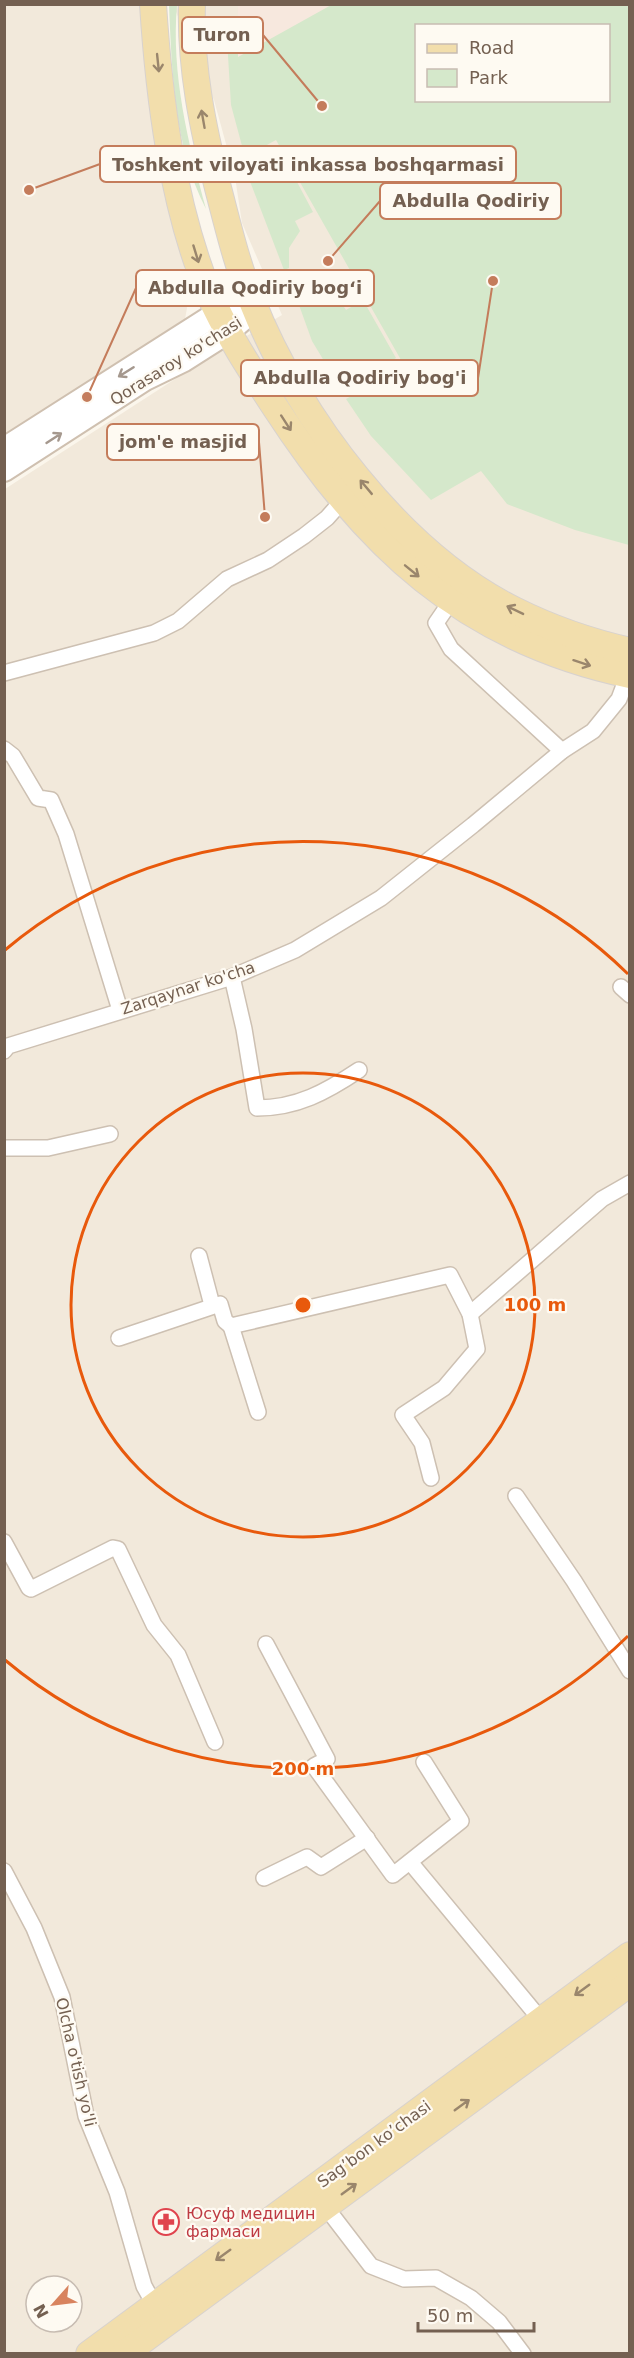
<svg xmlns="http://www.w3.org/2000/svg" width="634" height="2358" font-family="'DejaVu Sans',sans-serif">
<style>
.residential{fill:#f2e9db;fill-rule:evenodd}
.commercial{fill:#f7e8de}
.green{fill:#d5e8cb;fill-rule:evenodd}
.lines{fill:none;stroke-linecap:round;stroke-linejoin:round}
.minor-casing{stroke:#cdc0b2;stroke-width:18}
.secondary-casing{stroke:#cfc0b0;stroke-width:26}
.primary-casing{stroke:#d8d2ce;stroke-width:28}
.minor{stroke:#fff;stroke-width:15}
.secondary{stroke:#fff;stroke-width:22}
.primary{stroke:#f2deac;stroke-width:26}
.oneway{stroke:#9a866c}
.oneway2{stroke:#a5988e}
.ring{fill:none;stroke:#e8590c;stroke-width:3}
.labels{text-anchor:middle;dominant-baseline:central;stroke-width:4.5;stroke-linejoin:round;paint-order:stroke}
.street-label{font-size:16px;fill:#746051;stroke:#fefaf2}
.health-label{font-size:16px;fill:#be3a42;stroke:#fefaf2;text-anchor:start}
.centre{fill:#e8590c;stroke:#fefaf2;stroke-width:3}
.ring-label{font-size:18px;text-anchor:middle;font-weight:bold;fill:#e8590c;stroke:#fefaf2;stroke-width:4.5;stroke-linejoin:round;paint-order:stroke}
.leader{fill:none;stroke:#c47c5b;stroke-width:2}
.callout-dot{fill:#c47c5b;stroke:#fefaf2;stroke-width:2}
.callout{fill:#fefaf2;stroke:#c47c5b;stroke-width:2}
.callout-label{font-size:18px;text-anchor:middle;font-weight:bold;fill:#746051}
</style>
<rect width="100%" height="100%" fill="#fbf6ec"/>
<g class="residential">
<path d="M4,5h149l32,212 -1,74 3,17 -3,17 -179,110z"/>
<path d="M173,5h456v1950l-540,398 -84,1v-1865l184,-119 93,-55 -40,-92 -7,-46 -21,-77zM416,26h192v74h-192zM36,2286h36v36h-36z"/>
<path d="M629,1983v370l-504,1z"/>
</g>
<path class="commercial" d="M238,5h95l-96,52z"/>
<g class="green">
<path d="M333,4l296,1v540l-54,-15 -68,-26 -26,-33 -50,29 -60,-64 -25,-37 59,-32 -129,-227 -31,17 -14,-52 -5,-82 11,-2 1,36zM416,26h192v74h-192z"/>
<path d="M169,5h8c-6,69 11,137 29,204 -32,-63 -34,-135 -37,-204z"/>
<path d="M281,152l32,60 -18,9 5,10 -11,17v20l-5,2 -38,-99z"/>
<path d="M301,291c13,7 24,10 38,8l7,11 17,-10 33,58 -55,31 -29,-48 -17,-47z"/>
</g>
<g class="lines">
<defs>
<g id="minor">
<path d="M456,594l-20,29 15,26 111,102"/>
<path d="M4,673l150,-40 24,-12 49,-42 41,-19 36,-24 23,-18 16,-18"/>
<path d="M4,749l9,7 25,42 13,2 15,34 54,176"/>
<path d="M232,977l12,52 13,79c40,0 69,-16 102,-38"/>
<path d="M621,987l9,8"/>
<path d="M4,1051l4,-5 224,-69 63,-27 86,-52 92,-73 89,-74 31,-20 26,-32 9,-24"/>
<path d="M4,1148h44l62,-14"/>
<path d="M199,1256l13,49"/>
<path d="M470,1314l132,-115 28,-16"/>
<path d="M231,1326l219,-51 20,39 7,35 -33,39 -41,27 19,28 9,35"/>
<path d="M231,1326l27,86"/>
<path d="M119,1338l101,-34 5,17 6,5"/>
<path d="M516,1496l58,85 56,90"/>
<path d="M4,1542l25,46 2,1 82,-41 5,1 36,76 24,30 37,87"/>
<path d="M266,1644l61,115 -13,7 79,109 68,-54 -37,-59"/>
<path d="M410,1862l131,158"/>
<path d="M4,1871l30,57 28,69 24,119 31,76 27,94 14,25"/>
<path d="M264,1878l43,-21 14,10 46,-29"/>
<path d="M325,2206l46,60 33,13 32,-1 35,20 28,24 24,32"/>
</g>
<g id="secondary">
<path d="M4,449l215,-137 32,-12"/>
<path d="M4,470l141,-91 39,-19 44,-28 27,-23"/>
</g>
<g id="primary">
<path d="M153,4c6,94 19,197 54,285 18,42 43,80 68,118 90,138 188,233 355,268"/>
<path d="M192,4c-2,62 11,125 26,184 10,38 19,77 34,113 46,117 148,252 262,309 36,18 76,32 116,41"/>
<path d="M89,2354l541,-399"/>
<path d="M124,2354l506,-371"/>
</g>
</defs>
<use href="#minor" class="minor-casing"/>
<use href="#secondary" class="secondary-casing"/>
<use href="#primary" class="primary-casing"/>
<use href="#minor" class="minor"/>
<use href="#secondary" class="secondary"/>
<use href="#primary" class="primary"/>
</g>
<defs><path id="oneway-shaft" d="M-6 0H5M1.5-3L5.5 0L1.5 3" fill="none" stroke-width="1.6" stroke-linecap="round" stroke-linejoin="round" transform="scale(1.5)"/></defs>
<g class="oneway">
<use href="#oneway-shaft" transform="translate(158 63) rotate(84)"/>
<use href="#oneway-shaft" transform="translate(203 119) rotate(-100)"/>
<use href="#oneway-shaft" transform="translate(196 254) rotate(73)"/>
<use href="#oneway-shaft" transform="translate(286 423) rotate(57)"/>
<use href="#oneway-shaft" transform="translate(366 487) rotate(-130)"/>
<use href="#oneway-shaft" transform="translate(412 571) rotate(39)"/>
<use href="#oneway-shaft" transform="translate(515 610) rotate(-154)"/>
<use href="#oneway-shaft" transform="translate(582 663) rotate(18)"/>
<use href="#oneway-shaft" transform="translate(582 1990) rotate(144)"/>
<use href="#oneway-shaft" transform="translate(462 2105) rotate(-36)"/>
<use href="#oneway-shaft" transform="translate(349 2189) rotate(-36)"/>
<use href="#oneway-shaft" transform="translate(223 2255) rotate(144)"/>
</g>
<g class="oneway2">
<use href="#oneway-shaft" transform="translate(126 372) rotate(148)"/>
<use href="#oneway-shaft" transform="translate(54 438) rotate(-33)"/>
</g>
<g class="ring">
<circle cx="303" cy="1305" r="232"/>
<path d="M628 1636A464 464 0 0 1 5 1660M5 950A464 464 0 0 1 628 974"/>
</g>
<defs>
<symbol id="pharmacy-ring" viewBox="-11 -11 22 22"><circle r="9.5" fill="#fefaf2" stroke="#e0444e" stroke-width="1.5"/><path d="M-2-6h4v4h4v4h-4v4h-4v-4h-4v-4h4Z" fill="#e0444e"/></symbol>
</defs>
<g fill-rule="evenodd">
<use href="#pharmacy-ring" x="151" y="2207" width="30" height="30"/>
</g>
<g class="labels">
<g class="street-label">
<text transform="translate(176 361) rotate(-32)">Qorasaroy ko'chasi</text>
<text transform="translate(188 988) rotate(-18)">Zarqaynar ko'cha</text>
<text transform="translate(76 2062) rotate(77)">Olcha o'tish yo'li</text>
<text transform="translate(374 2144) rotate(-36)">Sag’bon ko’chasi</text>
</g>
<g class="health-label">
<text x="186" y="2213">Юсуф медицин<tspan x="186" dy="18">фармаси</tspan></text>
</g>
</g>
<circle cx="303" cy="1305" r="9" class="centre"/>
<g class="ring-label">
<text x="535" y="1311">100 m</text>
<text x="303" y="1775">200 m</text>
</g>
<path class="leader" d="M322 106L263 35M29 190L100 164M328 261L380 201M87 397L136 288M493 281L478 378M265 517L259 442"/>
<g class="callout-dot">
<circle cx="322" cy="106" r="6"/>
<circle cx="29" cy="190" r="6"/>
<circle cx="328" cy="261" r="6"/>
<circle cx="87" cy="397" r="6"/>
<circle cx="493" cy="281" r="6"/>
<circle cx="265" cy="517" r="6"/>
</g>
<g class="callout">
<rect x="182" y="17" width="81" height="36" rx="6"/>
<rect x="100" y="146" width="416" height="36" rx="6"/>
<rect x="380" y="183" width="181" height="36" rx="6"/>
<rect x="136" y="270" width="238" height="36" rx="6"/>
<rect x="241" y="360" width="237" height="36" rx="6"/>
<rect x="107" y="424" width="152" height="36" rx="6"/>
</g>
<g class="callout-label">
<text x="222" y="41">Turon</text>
<text x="308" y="171">Toshkent viloyati inkassa boshqarmasi</text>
<text x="471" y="207">Abdulla Qodiriy</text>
<text x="255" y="294">Abdulla Qodiriy bogʻi</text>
<text x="360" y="384">Abdulla Qodiriy bog'i</text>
<text x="183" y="448">jom'e masjid</text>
</g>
<rect width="634" height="2358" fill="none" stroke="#746051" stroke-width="12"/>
<rect x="415" y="24" width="195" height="78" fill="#fefaf2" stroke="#c7bcb2" stroke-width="1.5"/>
<rect x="427" y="44" width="30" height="9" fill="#f2deac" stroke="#c7bcb2" stroke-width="1.5"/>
<text x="469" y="54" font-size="18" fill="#746051">Road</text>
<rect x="427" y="69" width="30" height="18" fill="#d5e8cb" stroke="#c7bcb2" stroke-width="1.5"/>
<text x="469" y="84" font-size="18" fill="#746051">Park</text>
<g transform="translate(54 2304) rotate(242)"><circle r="28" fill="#fefaf2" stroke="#c7bcb2" stroke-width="1.5"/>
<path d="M0-4.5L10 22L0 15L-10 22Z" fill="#d8835e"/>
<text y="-9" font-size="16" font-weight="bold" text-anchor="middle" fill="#746051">N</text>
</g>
<path d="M418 2322v9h116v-9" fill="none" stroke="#746051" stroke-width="3"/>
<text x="427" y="2322" font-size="18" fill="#746051" stroke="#fefaf2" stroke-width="4.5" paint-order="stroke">50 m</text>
</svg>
